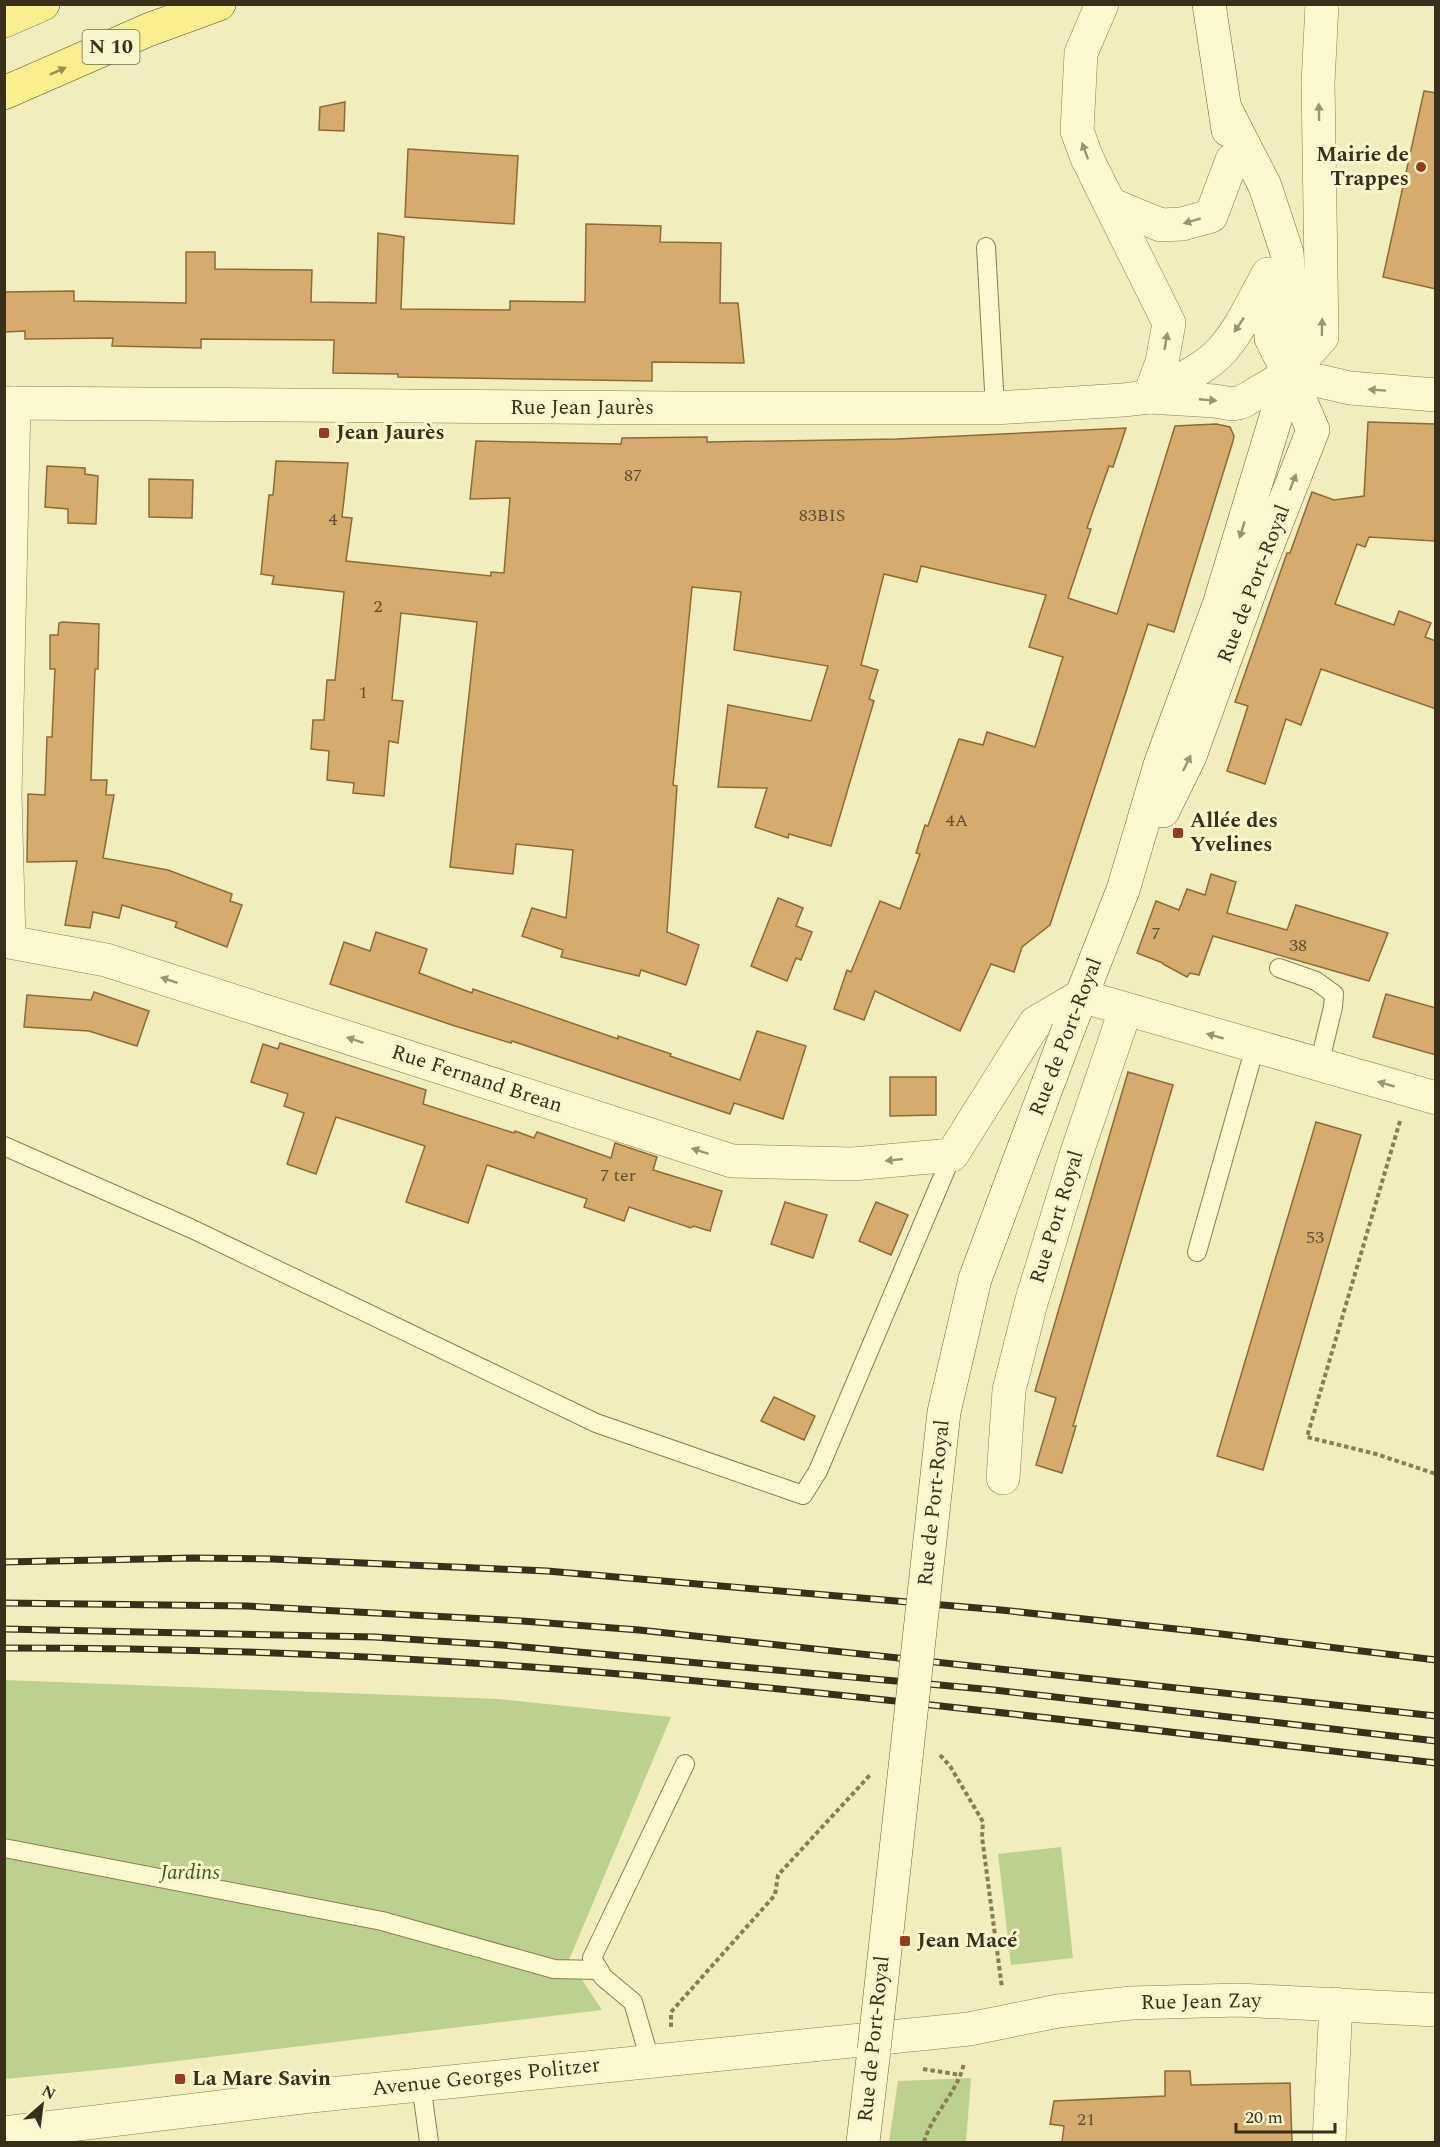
<svg xmlns="http://www.w3.org/2000/svg" width="1440" height="2147" font-family="Spectral,serif">
<style>
.green{fill:#bcd18f}
.building{fill:#d5ac6d;stroke:#8d6a37;stroke-width:1.5}
.lines{fill:none;stroke-linecap:round;stroke-linejoin:round}
.service-casing{stroke:#8b7c54;stroke-width:20}
.minor-casing{stroke:#8b7c54;stroke-width:34}
.tertiary-casing{stroke:#8b7c54;stroke-width:34}
.secondary-casing{stroke:#6d5d37;stroke-width:34}
.primary-casing{stroke:#584829;stroke-width:34}
.path{stroke:#8b7c54;stroke-width:4;stroke-dasharray:4.5 3;stroke-linecap:butt}
.service{stroke:#fcf8d0;stroke-width:18}
.minor{stroke:#fcf8d0;stroke-width:33}
.tertiary{stroke:#fcf8d0;stroke-width:33}
.secondary{stroke:#fcf8d0;stroke-width:33}
.primary{stroke:#fbee8e;stroke-width:33}
.rail-casing{stroke:#392f1a;stroke-width:7}
.rail{stroke:#f9f5cc;stroke-width:4.5;stroke-dasharray:14;stroke-linecap:butt}
.secondary-bridge-casing{stroke:#6d5d37;stroke-width:34;stroke-linecap:butt}
.secondary-bridge{stroke:#fcf8d0;stroke-width:33}
.oneway{fill:#9a8e54}
.oneway2{fill:#9a9475}
.poi-dot{fill:#a0361d;stroke:#f9f5cc;stroke-width:2}
.labels{text-anchor:middle;dominant-baseline:central;stroke-width:6;stroke-linejoin:round;paint-order:stroke}
.number-label{font-size:18px;fill:#604e2f}
.shield{fill:#f9f5cc;stroke:#736a4f;stroke-width:1.5}
.shield-label{font-size:20px;font-weight:bold;fill:#392f1a}
.poi-label{font-size:21px;font-weight:bold;fill:#392f1a;stroke:#f9f5cc;text-anchor:start}
.street-label{font-size:21px;fill:#392f1a;stroke:#f9f5cc}
.park-label{font-size:21px;font-style:italic;fill:#3e571e;stroke:#f9f5cc}
</style>
<rect width="100%" height="100%" fill="#f2edbc"/>
<g class="green">
<path d="M5,1680l493,19 173,18 -102,243 33,50 -484,58 -113,11z"/>
<path d="M1061,1847l12,111 -62,7 -13,-111z"/>
<path d="M971,2078l-5,64h-77l9,-61z"/>
</g>
<g class="building">
<path d="M1424,91l12,2v196l-53,-12z"/>
<path d="M345,102l-1,29 -25,-1 1,-23z"/>
<path d="M408,149l110,7 -4,68 -109,-7z"/>
<path d="M586,224l75,2 -1,16 61,1 -1,60h18l6,60 -92,-1v19l-254,-4v-3l-65,-1 1,-33 -133,-1v9l-89,-2 1,-8 -88,1v-8l-21,1v-40l70,-1v10l112,2v-51h29v17l97,1 -1,32 65,1 2,-70 26,4 -3,72 109,1v-9l75,1z"/>
<path d="M1368,422l68,2v104l-2,13 -65,-4 -4,10 -8,-3 -22,60 59,21 5,-14 32,12 -6,14 11,4v68l-115,-40 -20,56 -15,-6 -21,65 -38,-13 21,-65 -13,-4 52,-149h3l22,-61 22,8 30,-4z"/>
<path d="M1216,424l14,3 4,9 -1,5 -59,191 -26,-8 -98,301 -28,22 -8,25 -23,-8 -31,67 -85,-40 -11,29 -30,-11 13,-39 4,2 29,-71 20,8 20,-55 -4,-1 9,-28 3,1 31,-87 24,6 4,-13 48,15 28,-90 -34,-10 17,-52 -125,-29 -4,16 -33,-8 -23,91 17,5 -9,29 5,2 -43,145 -42,-12 -1,4 -33,-11 12,-39 -49,-1 10,-82 83,16 17,-55 -94,-16 7,-58 -49,-5 -19,198 4,1 -10,146 32,13 -13,40 -45,-15 -2,6 -78,-19 2,-7 -41,-14 10,-28 34,10 7,-68 -57,-6 -3,30 -63,-7 27,-245 -76,-9 -9,87 11,1 -5,42 -9,-2 -5,55 -31,-3 1,-10 -27,-3 2,-29 -18,-2 2,-29h11l3,-40h8l9,-88 -72,-8 2,-8 -13,-2 8,-79h4l3,-34 72,2 -6,54 10,1 -6,43 145,15v-4l13,1 6,-75 -40,1 6,-58 145,3 1,-6 85,-1v5l190,-3 229,-11 -13,39 -4,-1 -22,62 4,1 -23,69 49,16 58,-188z"/>
<path d="M47,466l38,2v6l13,2 -2,48 -28,-1v-14l-23,-2z"/>
<path d="M149,479l44,1 -1,38 -43,-1z"/>
<path d="M62,622l37,2 -1,45h-3l-4,111h16l-1,15h8l-11,63 65,12 64,24 -2,7 12,4 -15,42 -52,-20 2,-5 -55,-17 -3,13 -26,-6 -3,16 -25,-3 12,-64 -50,1 1,-68 17,1 2,-58h5l3,-68h-5v-34h8l1,-12z"/>
<path d="M1211,874l25,8 -9,31 60,17 9,-25 92,28 -19,48 -156,-45 -14,39 -9,-2 -3,4 -24,-13v-1l-26,-10 19,-52 23,9 8,-21 18,6z"/>
<path d="M778,898l25,10 -7,18 16,6 -11,28 -5,-2 -9,23 -36,-15z"/>
<path d="M376,932l51,17 -8,24 53,20 1,-4 145,50v-3l53,18 -1,2 70,24 17,-49 49,15 -23,73 -49,-16 -4,11 -218,-73 -1,2 -56,-17 -125,-42 14,-42 26,9z"/>
<path d="M94,992l55,19 -12,35 -48,-15 -65,-4 3,-32 64,5z"/>
<path d="M1386,994l50,14v47l-63,-18z"/>
<path d="M280,1043l146,47 -3,14 91,29 1,-2 19,7 3,-6 74,26 4,-15 42,14 -4,13 69,21 -12,40 -17,-5 -2,2 -62,-21 -5,14 -40,-14 3,-8 -100,-34 -19,58 -62,-21 19,-56 -89,-29 -20,57 -29,-10 17,-51 -20,-7 4,-12 -37,-12 12,-38 15,5z"/>
<path d="M1128,1072l45,13 -100,341h3l-14,47 -26,-8 20,-67 -21,-7z"/>
<path d="M890,1077h46v38l-46,1z"/>
<path d="M1316,1122l45,13 -98,335 -46,-14z"/>
<path d="M785,1202l42,13 -14,43 -42,-14z"/>
<path d="M876,1202l32,13 -17,40 -32,-14z"/>
<path d="M774,1397l41,19 -11,24 -43,-19z"/>
<path d="M1165,2071h25l1,14 99,-2 2,59h-230l2,-16 -14,-2 4,-23 111,-5z"/>
</g>
<g class="lines">
<defs>
<g id="service">
<path d="M986,247l9,161"/>
<path d="M1279,968l37,13 18,13 -1,13 -14,58"/>
<path d="M4,1146l186,82 406,195 207,72 15,-24 134,-316"/>
<path d="M1197,1252l58,-205"/>
<path d="M4,1848l378,73 172,48 45,1"/>
<path d="M650,2060l-17,-58 -30,-25 -11,-19 93,-194"/>
<path d="M421,2084l8,58"/>
</g>
<g id="minor">
<path d="M1102,4l-21,49 -4,78 10,27 82,165 -7,39 -13,35"/>
<path d="M1110,204l51,21 21,-1 29,-8 21,-56"/>
<path d="M1289,374l33,-37 -4,-254 4,-79"/>
<path d="M14,403l-9,392 4,147 97,18 626,201 121,3 99,-9 83,-132 46,-27 355,102"/>
<path d="M1003,1478l6,-88 22,-87 45,-148 47,-138 6,-6"/>
<path d="M1329,2142l7,-138"/>
</g>
<g id="tertiary">
<path d="M1149,397c23,-13 57,-28 74,-48 19,-22 31,-50 45,-75"/>
<path d="M4,403l676,5h315l128,-8 26,-3 66,4 17,3 10,-2 47,-28 61,14 86,7"/>
<path d="M4,2133l307,-37 658,-67 89,-18 73,-8 108,-3 197,10"/>
</g>
<g id="secondary">
<path d="M1209,4l19,126"/>
<path d="M1163,811l27,-55 62,-171 61,-155 -24,-56 -18,-36 -3,-58"/>
<path d="M1068,1030l55,-140 37,-125 59,-160 70,-231 4,-47 -6,-74 -22,-67 -39,-76"/>
<path d="M863,2142l11,-92"/>
</g>
<g id="primary">
<path d="M4,21l39,-17"/>
<path d="M4,93l144,-63 71,-26"/>
</g>
</defs>
<use href="#service" class="service-casing"/>
<use href="#minor" class="minor-casing"/>
<use href="#tertiary" class="tertiary-casing"/>
<use href="#secondary" class="secondary-casing"/>
<use href="#primary" class="primary-casing"/>
<g class="path">
<path d="M1400,1121l-93,316 69,17 60,20"/>
<path d="M940,1755l10,11 33,56 -1,15 20,151"/>
<path d="M671,2027v-15l104,-117 3,-20 92,-100"/>
<path d="M923,2069l38,6"/>
<path d="M924,2142c8,-28 34,-50 40,-79"/>
</g>
<use href="#service" class="service"/>
<use href="#minor" class="minor"/>
<use href="#tertiary" class="tertiary"/>
<use href="#secondary" class="secondary"/>
<use href="#primary" class="primary"/>
<defs>
<g id="rail">
<path d="M4,1562l189,-4 79,1 275,12 454,39 212,23 223,27"/>
<path d="M4,1603l243,3 275,15 117,9 797,86"/>
<path d="M4,1629l370,8 127,8 493,45 442,51"/>
<path d="M4,1648c210,0 419,9 628,27 268,24 536,57 804,88"/>
</g>
</defs>
<use href="#rail" class="rail-casing"/>
<use href="#rail" class="rail"/>
<defs>
<path id="secondary-bridge" d="M874,2050l70,-638 31,-133 93,-249"/>
</defs>
<use href="#secondary-bridge" class="secondary-bridge-casing"/>
<use href="#secondary-bridge" class="secondary-bridge"/>
</g>
<defs><path id="oneway-solid" d="M-6-.8H1V-3.2L6.5 0L1 3.2V.8H-6Z" transform="scale(1.5)"/></defs>
<use class="oneway" href="#oneway-solid" transform="translate(58 71) rotate(-24)"/>
<g class="oneway2">
<use href="#oneway-solid" transform="translate(1319 112) rotate(-91)"/>
<use href="#oneway-solid" transform="translate(1085 151) rotate(-110)"/>
<use href="#oneway-solid" transform="translate(1192 221) rotate(164)"/>
<use href="#oneway-solid" transform="translate(1239 325) rotate(124)"/>
<use href="#oneway-solid" transform="translate(1322 327) rotate(-89)"/>
<use href="#oneway-solid" transform="translate(1166 341) rotate(-80)"/>
<use href="#oneway-solid" transform="translate(1377 390) rotate(-176)"/>
<use href="#oneway-solid" transform="translate(1208 400) rotate(5)"/>
<use href="#oneway-solid" transform="translate(1293 482) rotate(-69)"/>
<use href="#oneway-solid" transform="translate(1242 530) rotate(107)"/>
<use href="#oneway-solid" transform="translate(1187 763) rotate(-64)"/>
<use href="#oneway-solid" transform="translate(169 980) rotate(-162)"/>
<use href="#oneway-solid" transform="translate(1215 1036) rotate(-164)"/>
<use href="#oneway-solid" transform="translate(355 1040) rotate(-162)"/>
<use href="#oneway-solid" transform="translate(1386 1084) rotate(-164)"/>
<use href="#oneway-solid" transform="translate(700 1151) rotate(-162)"/>
<use href="#oneway-solid" transform="translate(894 1160) rotate(174)"/>
</g>
<g class="poi-dot">
<circle cx="1421" cy="167" r="6"/>
<rect x="318" y="427" width="12" height="12" rx="3"/>
<rect x="1172" y="827" width="12" height="12" rx="3"/>
<rect x="899" y="1935" width="12" height="12" rx="3"/>
<rect x="174" y="2073" width="12" height="12" rx="3"/>
</g>
<g class="labels">
<g class="number-label">
<text x="633" y="475">87</text>
<text x="822" y="515">83BIS</text>
<text x="333" y="519">4</text>
<text x="378" y="606">2</text>
<text x="363" y="692">1</text>
<text x="957" y="820">4A</text>
<text x="1156" y="933">7</text>
<text x="1298" y="945">38</text>
<text x="618" y="1175">7 ter</text>
<text x="1315" y="1237">53</text>
<text x="1086" y="2119">21</text>
</g>
<rect class="shield" x="82.5" y="30" width="57" height="34" rx="4.5"/>
<g class="shield-label">
<text x="111" y="47">N 10</text>
</g>
<g class="poi-label">
<text x="1409" y="155" text-anchor="end">Mairie de<tspan x="1409" dy="24">Trappes</tspan></text>
<text x="336" y="433">Jean Jaurès</text>
<text x="1190" y="821">Allée des<tspan x="1190" dy="24">Yvelines</tspan></text>
<text x="917" y="1941">Jean Macé</text>
<text x="192" y="2079">La Mare Savin</text>
</g>
<g class="street-label">
<text x="582" y="408">Rue Jean Jaurès</text>
<text transform="translate(1254 584) rotate(-69)">Rue de Port-Royal</text>
<text transform="translate(1066 1037) rotate(-69)">Rue de Port-Royal</text>
<text transform="translate(477 1079) rotate(18)">Rue Fernand Brean</text>
<text transform="translate(1057 1217) rotate(-73)">Rue Port Royal</text>
<text transform="translate(934 1503) rotate(-84)">Rue de Port-Royal</text>
<text transform="translate(1201 2002) rotate(-1)">Rue Jean Zay</text>
<text transform="translate(874 2039) rotate(-84)">Rue de Port-Royal</text>
<text transform="translate(486 2077) rotate(-6)">Avenue Georges Politzer</text>
</g>
<g class="park-label">
<text x="190" y="1873">Jardins</text>
</g>
</g>
<rect width="1440" height="2147" fill="none" stroke="#392f1a" stroke-width="12"/>
<g transform="translate(42 2105) rotate(28)" stroke="#f9f5cc" stroke-width="4.5" paint-order="stroke">
<path d="M0-4.5L10 22L0 15L-10 22Z" fill="#392f1a"/>
<text y="-9" font-size="16" font-weight="bold" text-anchor="middle" fill="#392f1a">N</text>
</g>
<path d="M1236 2123v9h99v-9" fill="none" stroke="#392f1a" stroke-width="3"/>
<text x="1245" y="2123" font-size="18" fill="#392f1a" stroke="#f9f5cc" stroke-width="4.5" paint-order="stroke">20 m</text>
</svg>
